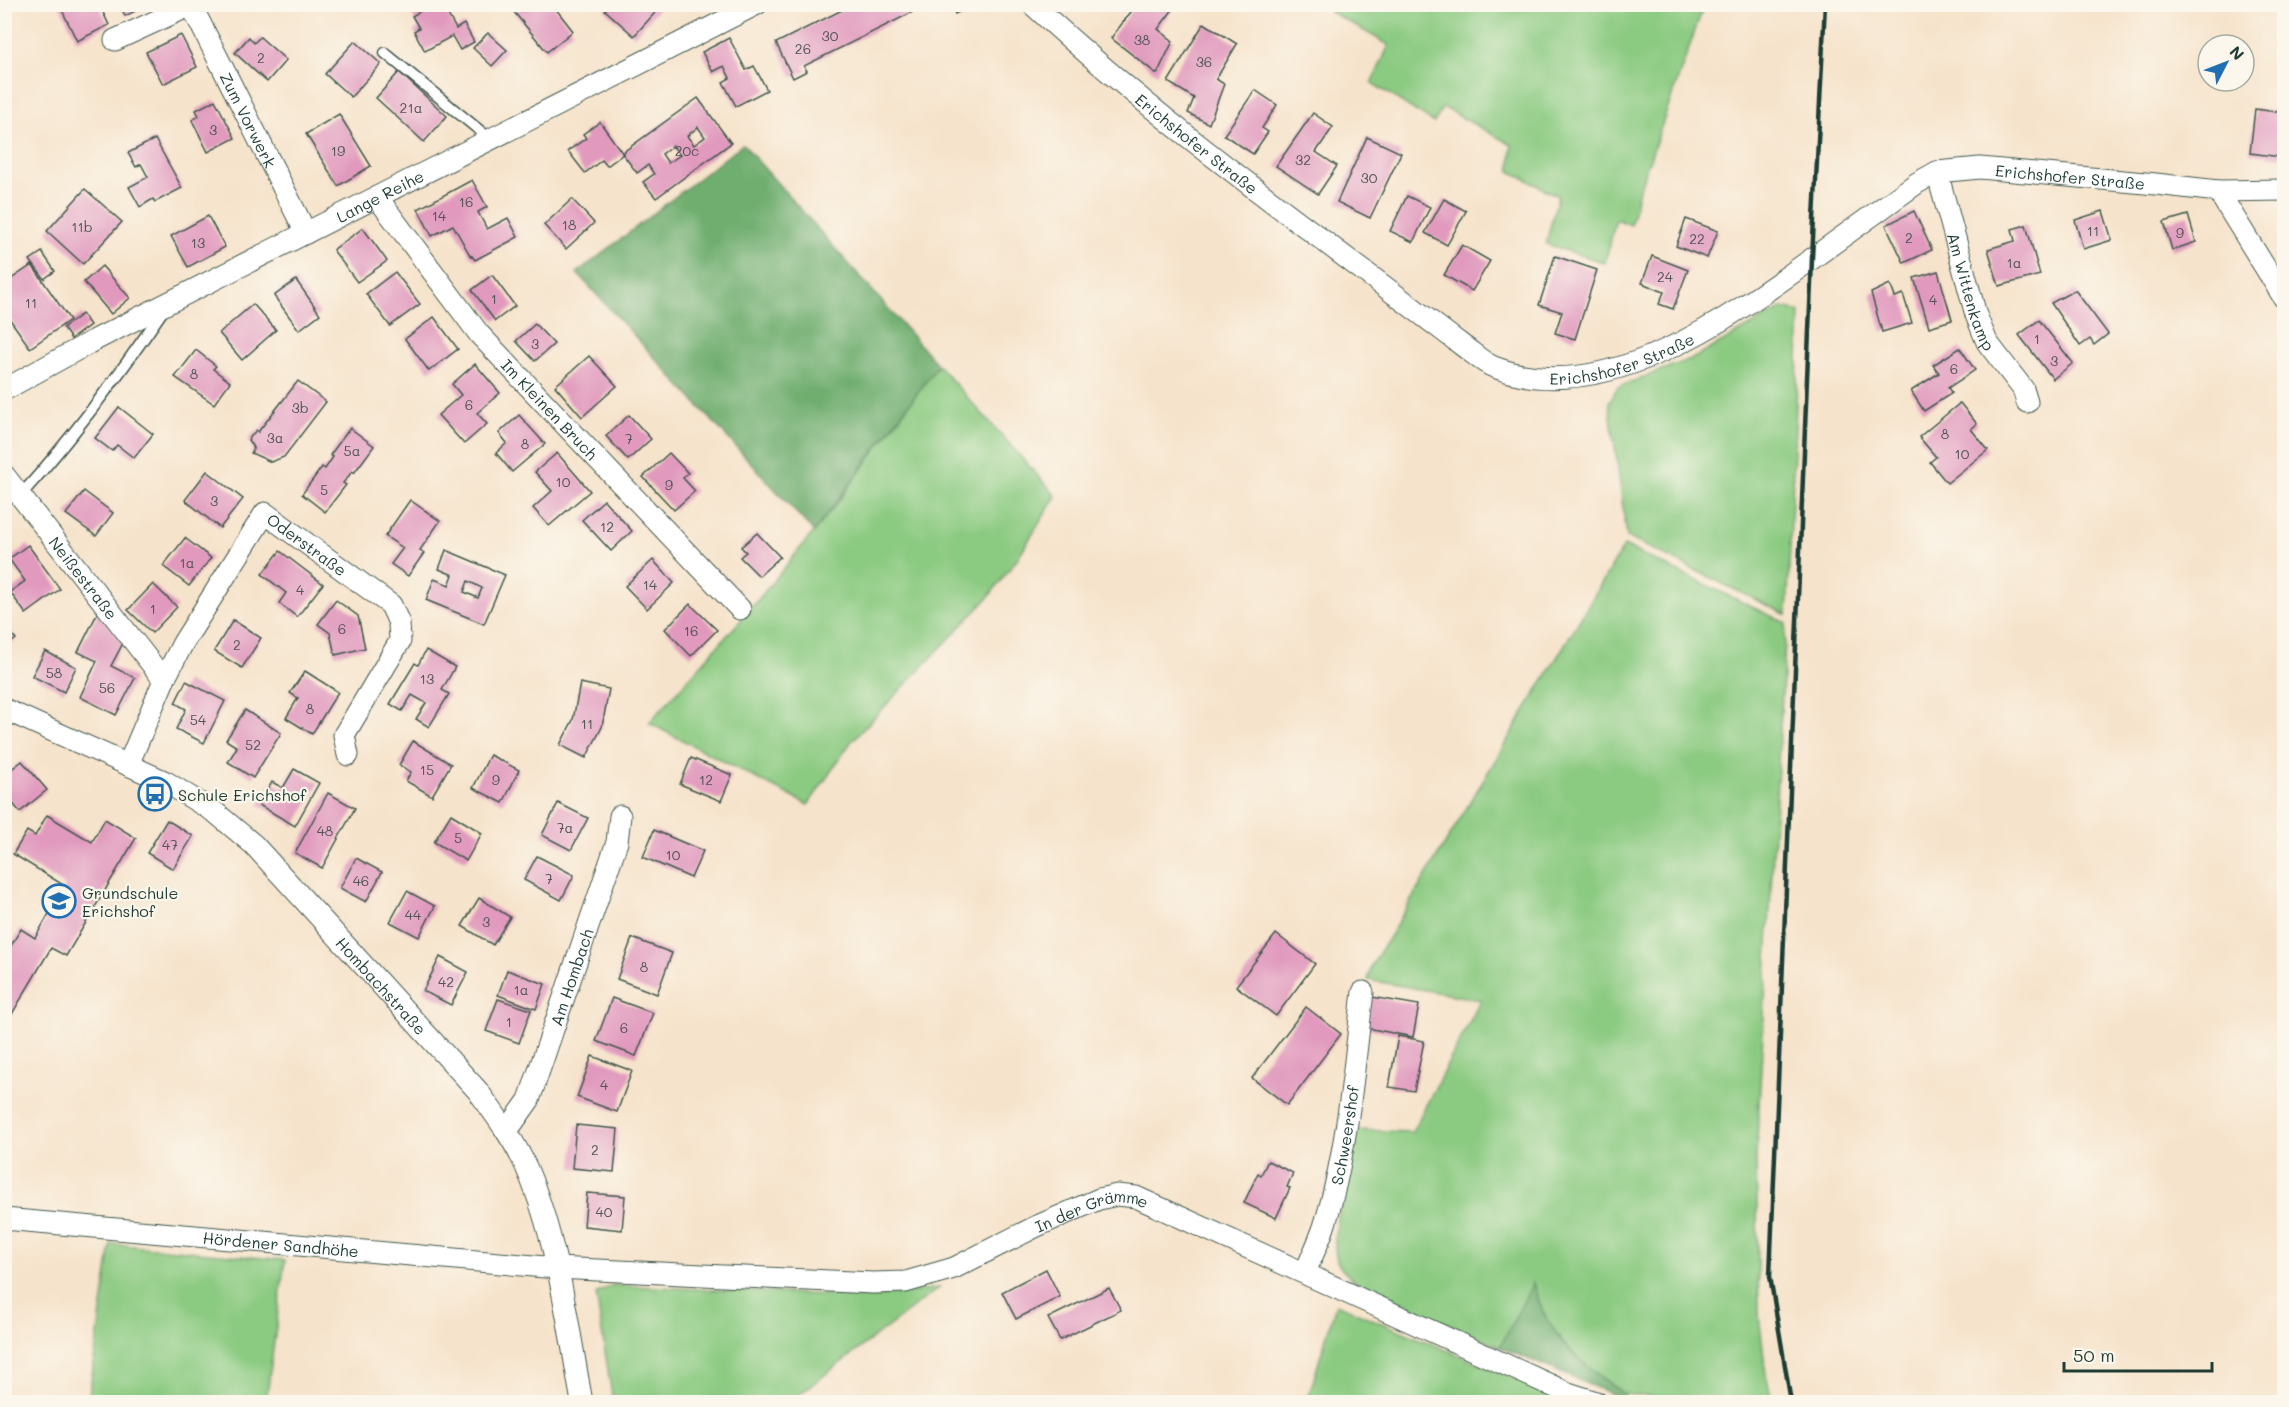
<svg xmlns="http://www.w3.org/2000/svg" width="2289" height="1407" font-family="Mali,sans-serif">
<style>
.green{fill:#8bca81;stroke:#55845a;stroke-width:1.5}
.forest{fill:#70ae6f;stroke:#487652;stroke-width:1.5}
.building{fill:#e19abe;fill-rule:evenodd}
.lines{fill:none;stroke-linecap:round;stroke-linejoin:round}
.service-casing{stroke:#3f564b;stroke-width:13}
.minor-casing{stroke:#3f564b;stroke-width:23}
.service{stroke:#fff;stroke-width:10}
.minor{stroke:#fff;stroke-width:21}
.rail{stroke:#1f3d34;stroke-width:4.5}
.labels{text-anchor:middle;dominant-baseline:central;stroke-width:4.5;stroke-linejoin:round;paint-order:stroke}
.number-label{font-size:14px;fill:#505456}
.street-label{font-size:16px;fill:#1f3d34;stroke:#fbf7ec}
.poi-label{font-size:16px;fill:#1f3d34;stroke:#fbf7ec;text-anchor:start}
</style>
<rect width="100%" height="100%" fill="#fbf7ec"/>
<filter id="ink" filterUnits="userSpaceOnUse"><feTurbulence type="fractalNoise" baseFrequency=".0167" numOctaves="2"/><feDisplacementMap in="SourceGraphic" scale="12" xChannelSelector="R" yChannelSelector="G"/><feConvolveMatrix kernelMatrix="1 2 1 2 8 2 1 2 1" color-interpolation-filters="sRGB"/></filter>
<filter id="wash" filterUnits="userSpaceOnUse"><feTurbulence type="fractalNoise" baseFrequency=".008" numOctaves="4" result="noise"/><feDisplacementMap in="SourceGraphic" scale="24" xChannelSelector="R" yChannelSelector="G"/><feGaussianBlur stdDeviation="1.35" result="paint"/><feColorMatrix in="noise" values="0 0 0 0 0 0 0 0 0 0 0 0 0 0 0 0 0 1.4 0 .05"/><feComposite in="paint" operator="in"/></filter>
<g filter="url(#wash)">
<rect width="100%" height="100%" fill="#f6e3cb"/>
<g class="green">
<path d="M1332,4h357l2,2 1,-1h12l-66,188 -7,32 -15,-6 -11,44 -59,-19 12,-48 -48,-25 2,-26 -69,-38 -9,16 -62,-40 17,-38 -60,-34z"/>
<path d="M1782,308l18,4 -13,303 -160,-78 -18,-135 9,-15 80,-31z"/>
<path d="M938,365l118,131 -39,63 -30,40 -136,143 -43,63 -159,-82 99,-111 87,-106z"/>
<path d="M1624,546l162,77 -30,534 3,158 7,60 7,27h-57l-92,-8 -40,-28 -29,-33 -17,-30 -5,-19 -33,63 -139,-62c-23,-16 -27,-21 -26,-50l18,-105 59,2 69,-132 -113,-20 3,-13z"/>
<path d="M111,1244l174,16 -19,142h-106l-71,-7z"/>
<path d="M612,1285l263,12 64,-9 -150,114h-176l-17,-108z"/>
<path d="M1336,1304l236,98h-265z"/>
</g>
<g class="forest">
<path d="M743,144l195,221 -124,167 -237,-259z"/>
<path d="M1533,1283c14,54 47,80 91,111l-1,5 -123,-52z"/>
</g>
<g id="blocks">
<g class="building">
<path d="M59,4h40l10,21 -32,16z"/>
<path d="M120,4h30l-25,12z"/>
<path d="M432,4h10l14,25 8,-5 10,18 -14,8 -8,-14 -27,15 -11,-20 5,-3 -7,-12z"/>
<path d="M524,4h28l21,27 -26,21 -33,-40z"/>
<path d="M610,4h53l-29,32 -29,-26z"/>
<path d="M854,4h70l1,2 -121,60 3,5 -14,7 -17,-35z"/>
<path d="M951,4h25l-21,10z"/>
<path d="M1137,4h33l4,4 -16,21 15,12 -16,33 -46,-36z"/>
<path d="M1204,23l33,21 -21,35 8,5 -15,40 -21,-11 6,-15 -26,-16z"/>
<path d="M488,33l19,17 -15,16 -19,-18z"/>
<path d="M181,35l16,32 -34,17 -17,-32z"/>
<path d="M249,37l5,6 6,-6 26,23 -19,22 -32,-29z"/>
<path d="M729,38l17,32 8,-4 13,24 -31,16 -13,-24 7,-4 -6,-12 -11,6 -11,-20z"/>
<path d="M355,41l26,23 -30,33 -26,-23z"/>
<path d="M399,72l48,44 -23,26 -48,-44z"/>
<path d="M1255,90l22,15 -15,23 6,4 -15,22 -29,-19z"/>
<path d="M698,98l33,45 -75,55 -13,-16 11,-8 -6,-9 -11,8 -15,-20zM698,127l7,10 -11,8 -7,-9zM673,146l7,9 -12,8 -6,-9z"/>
<path d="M215,100l20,38 -27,14 -16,-32 7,-4 -3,-6z"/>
<path d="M2255,109l29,4 -3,44 -31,-4z"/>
<path d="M1313,113l20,14 -17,25 21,14 -19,28 -42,-28z"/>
<path d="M339,114l32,52 -33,20 -32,-52z"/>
<path d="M600,122l23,32 -16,12 -5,-6 -17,13 -17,-22 18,-13 -3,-4z"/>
<path d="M1367,137l34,16 -31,65 -33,-16z"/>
<path d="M155,139l27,49 -27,14 -2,-3 -13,8 -11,-20 19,-10 -7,-13 -5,3 -8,-14z"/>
<path d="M472,180l15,27 -9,5 9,17 21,-11 10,19 -43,23 -3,-4 -1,1 -18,-32 -21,11 -14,-27z"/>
<path d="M85,189l37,33 -39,42 -36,-33z"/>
<path d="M1407,196l23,11 -17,35 -23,-11z"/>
<path d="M572,199l22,24 -28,26 -22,-24z"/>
<path d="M1444,199l22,12 -19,34 -22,-12z"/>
<path d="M1914,211l18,39 -28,13 -18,-38z"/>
<path d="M2103,211l9,29 -29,9 -8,-29z"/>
<path d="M2188,215l8,27 -24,8 -8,-28z"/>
<path d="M208,216l17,31 -37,20 -17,-31z"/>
<path d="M1686,219l32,12 -11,27 -31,-12z"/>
<path d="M2026,225l14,50 -41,11 -11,-37 27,-8 -3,-12z"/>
<path d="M363,228l24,33 -30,21 -24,-32z"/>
<path d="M1462,245l28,16 -18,30 -28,-16z"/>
<path d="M42,252l13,19 -11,8 -14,-19z"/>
<path d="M1555,256l42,14 -22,69 -20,-6 7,-21 -23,-7z"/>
<path d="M1652,256l36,14 -15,39 -14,-5 5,-12 -22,-9z"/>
<path d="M32,265l38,55 -40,28 -26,-37v-27z"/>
<path d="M102,266l28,32 -19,16 -27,-32z"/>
<path d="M1938,271l14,49 -23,7 -15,-49z"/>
<path d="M395,272l25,32 -30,22 -24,-32z"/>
<path d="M492,275l23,31 -20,15 -23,-31z"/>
<path d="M296,280l24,34 -21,16 -25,-34z"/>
<path d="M1890,284l5,13 8,-3 9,29 -30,9 -11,-39z"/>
<path d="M2075,290l33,44 -14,11 -4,-6 -10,7 -29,-43z"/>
<path d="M253,304l23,26 -34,30 -23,-27z"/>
<path d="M82,314l8,11 -19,14 -8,-11z"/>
<path d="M434,317l24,32 -29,22 -24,-32z"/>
<path d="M2039,320l34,43 -20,16 -34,-44z"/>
<path d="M535,324l19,20 -19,17 -19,-20z"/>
<path d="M1960,348l15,22 -27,18 4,5 -28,18 -13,-20 28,-18 -6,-8z"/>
<path d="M196,350l20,16 -3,3 17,13 -16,22 -39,-27z"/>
<path d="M589,356l28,30 -35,31 -27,-31z"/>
<path d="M475,364l25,29 -23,20 10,11 -23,20 -26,-29 23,-20 -9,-11z"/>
<path d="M298,381l28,21 -42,55 -13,5 -20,-9 3,-4 -6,-9 8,-10 2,2z"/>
<path d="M1960,403l17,21 -6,5 17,21 -41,33 -17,-21 6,-5 -17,-20z"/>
<path d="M119,407l34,27 -19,24 -17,-13 -5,6 -17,-13z"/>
<path d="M519,415l26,29 -33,28 -16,-19 11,-10 -8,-10z"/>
<path d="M629,415l22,24 -23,21 -22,-24z"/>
<path d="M350,428l24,18 -20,27 -2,-2 -4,6 -5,6 3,2 -21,27 -23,-18 20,-27 3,2 8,-12 -3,-2z"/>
<path d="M557,453l33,38 -41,35 -16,-18 19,-17 -17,-19z"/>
<path d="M669,453l19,20 -5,5 12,13 -21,19 -31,-33z"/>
<path d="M207,471l36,28 -23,29 -35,-28z"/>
<path d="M84,491l29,22 -17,23 -30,-22z"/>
<path d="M410,500l30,21 -20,29 4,3 -16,23 -17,-12 12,-16 -18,-12z"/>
<path d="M604,500l28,31 -21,20 -29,-31z"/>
<path d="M757,533l23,24 -21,19 -19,-19 6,-5 -5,-5z"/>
<path d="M185,538l26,20 -22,28 -26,-20z"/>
<path d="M28,545l32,44 -34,25 -16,-22 15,-11 -16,-22z"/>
<path d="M446,550l59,25 -21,49 -58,-24 8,-21 15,6 4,-10 -14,-6zM468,581l14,7 -4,10 -14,-6z"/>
<path d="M280,551l43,33 -26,33 -18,-14 7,-10 -24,-19z"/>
<path d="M653,560l21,23 -27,26 -22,-23z"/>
<path d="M153,584l24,23 -25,26 -24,-23z"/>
<path d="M336,600l22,16 7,32 -30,7 -5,-22 -12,-9z"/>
<path d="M690,604l27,26 -26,26 -26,-27z"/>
<path d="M98,612l25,31 -12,23 24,12 -19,37 -36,-18 17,-36 -19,-9z"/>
<path d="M233,620l28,18 -19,30 -28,-17z"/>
<path d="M4,629l3,4 2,-2 7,8 -12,9z"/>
<path d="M426,650l29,17 -13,23 7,4 -20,33 -13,-8 10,-16 -14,-8 -10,16 -12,-7 25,-41 3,2z"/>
<path d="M45,651l31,16 -12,25 -32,-16z"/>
<path d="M305,671l33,21 -26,42 -26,-16 12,-20 -8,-5z"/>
<path d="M186,681l39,20 -21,42 -28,-14 10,-20 -11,-6z"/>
<path d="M580,683l29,6 -7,38 -16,31 -26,-13 13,-25z"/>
<path d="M245,710l36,23 -28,45 -25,-16 9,-15 -11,-7z"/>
<path d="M413,741l38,23 -19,32 -26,-15 5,-9 -12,-7z"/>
<path d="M490,755l29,15 -16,33 -30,-15z"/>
<path d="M691,758l41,17 -11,26 -41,-17z"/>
<path d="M22,761l25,29 -27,22 -16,-19v-18z"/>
<path d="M294,769l25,14 -24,43 -36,-21 13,-23 11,6z"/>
<path d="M328,793l27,15 -33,60 -27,-15z"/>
<path d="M558,803l30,15 -17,32 -29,-15z"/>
<path d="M451,814l31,19 -16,28 -32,-19z"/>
<path d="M47,815l45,27 13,-23 31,19 -70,118 -15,-8 -39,66 -8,-5v-52l17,-28 14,9 30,-52 -52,-32 14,-23 8,5z"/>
<path d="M167,820l26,16 -20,33 -26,-16z"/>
<path d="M654,830l49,21 -12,27 -48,-21z"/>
<path d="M537,856l37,19 -13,25 -37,-20z"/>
<path d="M356,858l26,14 -16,30 -26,-14z"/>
<path d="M407,891l28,15 -16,31 -29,-15z"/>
<path d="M479,898l31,19 -17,28 -31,-19z"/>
<path d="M1276,934l39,30 -39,52 -40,-30z"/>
<path d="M632,938l40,15 -15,41 -40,-15z"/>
<path d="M440,957l28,15 -17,33 -28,-14z"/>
<path d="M507,970l38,14 -9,25 -38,-14z"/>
<path d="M1372,997l47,8 -6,32 -46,-9z"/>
<path d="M612,998l41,15 -17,43 -40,-15z"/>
<path d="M498,999l33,11 -12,33 -33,-12z"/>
<path d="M1306,1007l35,27 -54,71 -35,-27z"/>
<path d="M1398,1036l26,5 -10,50 -25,-4z"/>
<path d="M592,1056l40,15 -15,41 -40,-15z"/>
<path d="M576,1125l42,4 -4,43 -42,-4z"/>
<path d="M1268,1161l25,12 -6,14 3,1 -14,30 -32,-15 14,-30 3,2z"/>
<path d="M587,1193l38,3 -3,34 -38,-4z"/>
<path d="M1046,1269l14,28 -44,22 -14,-27z"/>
<path d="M1109,1288l12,22 -61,30 -12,-22z"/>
</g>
</g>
</g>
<g filter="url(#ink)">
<use href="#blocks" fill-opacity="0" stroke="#3f564b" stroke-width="1.5"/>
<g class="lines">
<defs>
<g id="service">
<path d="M385,53l105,86"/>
<path d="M21,495c52,-58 99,-121 143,-186"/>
</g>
<g id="minor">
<path id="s1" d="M1032,4c135,125 286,231 431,342 10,7 20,17 31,21 109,42 235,-48 319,-109 35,-25 69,-50 104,-75l20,-11 43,-4 176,16 62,7 66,-1"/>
<path id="s2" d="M115,40l76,-35 115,228"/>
<path id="s3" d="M1937,172l39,143 11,27 36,47 4,13"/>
<path d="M2218,191l66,107"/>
<path id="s4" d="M377,197l102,137 261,275"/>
<path id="s5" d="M4,390l85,-47 668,-339"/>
<path id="s6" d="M4,475l160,205"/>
<path id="s7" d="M4,709l162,73 50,31 38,32 224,246c18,25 37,50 49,78 31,72 41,157 55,233"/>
<path id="s8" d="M128,765l36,-85 19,-37 82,-130 126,92 8,18 1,18 -56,94 4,20"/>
<path id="s9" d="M507,1131l22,-31 88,-258 3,-26"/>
<path id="s10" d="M4,1219l552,49 317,15 33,-1 48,-14 81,-41 64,-28 18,-4 19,2 432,196 28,9"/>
<path id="s11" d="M1305,1273c6,-15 14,-31 19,-46 23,-72 30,-160 39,-235"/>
</g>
</defs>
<use href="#service" class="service-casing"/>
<use href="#minor" class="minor-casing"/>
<use href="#service" class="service"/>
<use href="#minor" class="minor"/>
<path class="rail" d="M1791,1402l-21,-126 42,-1018 13,-254"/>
</g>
</g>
<defs>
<symbol id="bus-ring" viewBox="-11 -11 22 22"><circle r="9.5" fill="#fbf7ec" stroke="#1f6fb2" stroke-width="1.5"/><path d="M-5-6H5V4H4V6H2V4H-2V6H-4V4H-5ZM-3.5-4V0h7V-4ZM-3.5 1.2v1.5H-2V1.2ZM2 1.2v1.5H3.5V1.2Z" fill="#1f6fb2"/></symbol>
<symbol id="school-ring" viewBox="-11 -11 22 22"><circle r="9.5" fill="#fbf7ec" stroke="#1f6fb2" stroke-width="1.5"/><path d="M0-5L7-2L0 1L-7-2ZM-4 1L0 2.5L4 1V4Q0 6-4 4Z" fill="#1f6fb2"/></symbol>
</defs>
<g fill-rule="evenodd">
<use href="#bus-ring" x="136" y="775" width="38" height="38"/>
<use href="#school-ring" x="40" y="882" width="38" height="38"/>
</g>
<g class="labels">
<g class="number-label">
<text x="830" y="35">30</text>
<text x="1142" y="39">38</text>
<text x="803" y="48">26</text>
<text x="261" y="57">2</text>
<text x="1204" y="61">36</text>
<text x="411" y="107">21a</text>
<text x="213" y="129">3</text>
<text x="338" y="150">19</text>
<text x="687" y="150">20c</text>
<text x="1303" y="159">32</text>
<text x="1369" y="177">30</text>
<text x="466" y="201">16</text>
<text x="439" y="215">14</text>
<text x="569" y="224">18</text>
<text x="82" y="226">11b</text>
<text x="2093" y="230">11</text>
<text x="2180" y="232">9</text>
<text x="1909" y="237">2</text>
<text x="1697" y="238">22</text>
<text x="198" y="242">13</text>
<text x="2014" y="262">1a</text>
<text x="1665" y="276">24</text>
<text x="494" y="298">1</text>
<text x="1933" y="299">4</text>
<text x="31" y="302">11</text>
<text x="2037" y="338">1</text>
<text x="535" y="343">3</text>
<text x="2054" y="360">3</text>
<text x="1954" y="368">6</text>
<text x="194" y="373">8</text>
<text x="469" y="404">6</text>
<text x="300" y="407">3b</text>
<text x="1945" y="433">8</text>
<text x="275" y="437">3a</text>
<text x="629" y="438">7</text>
<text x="525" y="443">8</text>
<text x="352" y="450">5a</text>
<text x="1962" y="453">10</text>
<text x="563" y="481">10</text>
<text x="669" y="484">9</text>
<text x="324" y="489">5</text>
<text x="214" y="500">3</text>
<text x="607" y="526">12</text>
<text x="187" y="562">1a</text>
<text x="650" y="584">14</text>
<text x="300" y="589">4</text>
<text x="153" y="608">1</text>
<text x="342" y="628">6</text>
<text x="691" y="630">16</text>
<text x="237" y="644">2</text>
<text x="54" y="672">58</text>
<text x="427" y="678">13</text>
<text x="107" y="687">56</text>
<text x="310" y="708">8</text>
<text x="198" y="719">54</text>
<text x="587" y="723">11</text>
<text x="253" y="744">52</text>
<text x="427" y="769">15</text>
<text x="496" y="779">9</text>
<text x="706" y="779">12</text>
<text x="565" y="827">7a</text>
<text x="325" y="830">48</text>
<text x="458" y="837">5</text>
<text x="170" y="844">47</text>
<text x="673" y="854">10</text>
<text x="549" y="878">7</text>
<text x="361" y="880">46</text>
<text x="413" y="914">44</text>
<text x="486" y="921">3</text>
<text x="644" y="966">8</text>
<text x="446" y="981">42</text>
<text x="521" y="989">1a</text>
<text x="509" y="1021">1</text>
<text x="624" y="1027">6</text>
<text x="604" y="1084">4</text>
<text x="595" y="1149">2</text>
<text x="604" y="1211">40</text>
</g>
<g class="street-label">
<text stroke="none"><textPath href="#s2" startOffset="212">Zum Vorwerk</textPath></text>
<text stroke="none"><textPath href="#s1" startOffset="216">Erichshofer Straße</textPath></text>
<text stroke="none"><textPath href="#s1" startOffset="1224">Erichshofer Straße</textPath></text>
<text stroke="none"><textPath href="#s5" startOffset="423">Lange Reihe</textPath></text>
<text stroke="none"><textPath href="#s3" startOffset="124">Am Wittenkamp</textPath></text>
<text stroke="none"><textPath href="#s1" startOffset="720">Erichshofer Straße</textPath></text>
<text stroke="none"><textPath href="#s4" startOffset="274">Im Kleinen Bruch</textPath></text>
<text stroke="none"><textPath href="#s8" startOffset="340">Oderstraße</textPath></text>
<text stroke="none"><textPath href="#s6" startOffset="130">Neißestraße</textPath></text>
<text stroke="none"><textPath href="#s9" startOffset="168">Am Hombach</textPath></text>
<text stroke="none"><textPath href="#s7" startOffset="476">Hombachstraße</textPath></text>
<text stroke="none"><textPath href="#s11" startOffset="144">Schweershof</textPath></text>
<text stroke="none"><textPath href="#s10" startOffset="1106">In der Grämme</textPath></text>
<text stroke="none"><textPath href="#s10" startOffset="278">Hördener Sandhöhe</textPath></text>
</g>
<g class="poi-label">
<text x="178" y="794">Schule Erichshof</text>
<text x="82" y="892">Grundschule<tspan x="82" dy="18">Erichshof</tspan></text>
</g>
</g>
<rect width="2289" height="1407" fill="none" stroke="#fbf7ec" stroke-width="24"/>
<g transform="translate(2226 63) rotate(48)"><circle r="28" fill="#fbf7ec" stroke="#a3ada2" stroke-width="1.5"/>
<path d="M0-4.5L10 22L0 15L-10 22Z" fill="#1f6fb2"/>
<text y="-9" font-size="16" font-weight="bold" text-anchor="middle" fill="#1f3d34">N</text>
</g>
<path d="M2064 1362v9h148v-9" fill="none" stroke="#1f3d34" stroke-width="3"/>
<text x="2073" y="1362" font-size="18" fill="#1f3d34" stroke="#fbf7ec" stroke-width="4.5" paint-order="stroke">50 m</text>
</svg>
